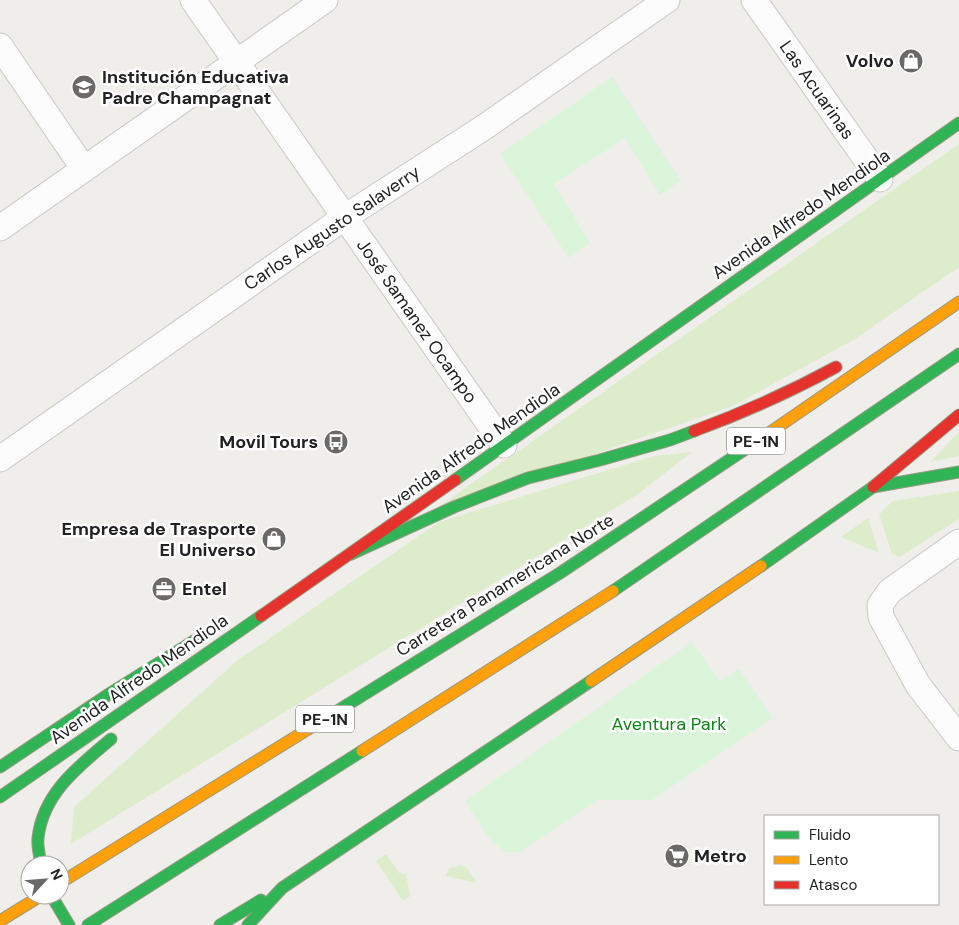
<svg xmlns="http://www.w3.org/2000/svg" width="959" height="925" font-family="'DM Sans',sans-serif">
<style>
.grass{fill:#ddeccb}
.park{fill:#daf5da}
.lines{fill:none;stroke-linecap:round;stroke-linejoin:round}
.street-casing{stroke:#c9c8c7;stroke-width:27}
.fast-casing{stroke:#999a82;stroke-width:13}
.slow-casing{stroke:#999a82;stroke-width:13}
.jam-casing{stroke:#999a82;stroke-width:13}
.street{stroke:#fdfcfc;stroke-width:25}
.fast{stroke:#30b455;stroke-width:11}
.slow{stroke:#ff9f0a;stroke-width:11}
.jam{stroke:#e5322d;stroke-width:11}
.labels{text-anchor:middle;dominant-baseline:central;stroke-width:5;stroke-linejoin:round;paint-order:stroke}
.shield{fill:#fff;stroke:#646464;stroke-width:1}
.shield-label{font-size:16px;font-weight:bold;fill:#222}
.poi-label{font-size:18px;font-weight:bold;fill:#222;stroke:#fff;text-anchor:end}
.street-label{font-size:18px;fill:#222;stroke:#fff}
.park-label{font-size:18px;fill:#0c8416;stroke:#fff}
</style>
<rect width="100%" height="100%" fill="#f0eeeb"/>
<g class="grass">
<path d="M959,144v123l-104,72 -122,67 -298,103z"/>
<path d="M959,432v24l-29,6z"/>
<path d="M692,452l-54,42 -567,350 3,-37 164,-147 201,-138 215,-66z"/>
<path d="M959,491v28l-59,38 -8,-3 -13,-40 14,-13z"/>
<path d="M868,518l11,35 -38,-16z"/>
<path d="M386,854l13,19 7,1 4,22 -7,5 -27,-40z"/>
<path d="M461,865l6,3 10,15 -32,-7 5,-8z"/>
</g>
<g class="park">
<path d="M612,77l69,104 -21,14 -35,-57 -71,46 36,59 -21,15 -69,-104z"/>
<path d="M692,642l28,40 19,-13 34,49 -121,82h-54l-78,52h-15l-17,-15 -23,-36z"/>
</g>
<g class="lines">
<defs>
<g id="street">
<path d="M193,0l311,445"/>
<path d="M754,0l126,179"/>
<path d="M0,46l84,123"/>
<path d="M0,228l325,-228"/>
<path d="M0,459l345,-242 138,-89 184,-128"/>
<path d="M959,542l-69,49 -10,14 1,12 37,68 41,53"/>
</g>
<g id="fast">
<path d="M455,480l504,-357"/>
<path d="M351,554l103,-47 74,-29 72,-18 70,-20 24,-9"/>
<path d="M761,566l112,-79 86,-15"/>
<path d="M613,591l346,-237"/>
<path d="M326,718l234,-145 202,-135"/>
<path d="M0,767l109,-73 88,-55"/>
<path d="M0,797l261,-181"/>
<path d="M41,865c-1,-9 -4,-18 -3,-27 5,-45 41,-72 73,-99"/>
<path d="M51,895l18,30"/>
<path d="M88,925l274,-174"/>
<path d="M220,925l41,-25"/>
<path d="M248,925l34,-37 309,-207"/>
</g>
<g id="slow">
<path d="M762,438l197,-136"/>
<path d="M591,681l170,-115"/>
<path d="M362,751l251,-160"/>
<path d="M60,883l266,-165"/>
<path d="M0,921l42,-26"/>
</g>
<g id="jam">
<path d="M694,431c49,-18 96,-39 142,-64"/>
<path d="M873,487l86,-72"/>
<path d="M261,616l194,-136"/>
</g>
</defs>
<use href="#street" class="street-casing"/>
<use href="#fast" class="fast-casing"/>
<use href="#slow" class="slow-casing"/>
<use href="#jam" class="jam-casing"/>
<use href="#street" class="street"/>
<use href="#fast" class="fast"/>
<use href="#slow" class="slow"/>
<use href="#jam" class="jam"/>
</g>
<defs>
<symbol id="shop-disc" viewBox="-11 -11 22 22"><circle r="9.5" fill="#6a6968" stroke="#fff"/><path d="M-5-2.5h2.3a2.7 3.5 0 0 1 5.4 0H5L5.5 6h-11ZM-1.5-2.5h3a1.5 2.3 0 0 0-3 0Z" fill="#fff"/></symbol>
<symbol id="school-disc" viewBox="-11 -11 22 22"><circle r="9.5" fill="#6a6968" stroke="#fff"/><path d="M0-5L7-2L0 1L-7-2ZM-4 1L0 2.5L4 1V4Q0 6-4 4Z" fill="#fff"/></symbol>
<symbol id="bus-disc" viewBox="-11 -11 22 22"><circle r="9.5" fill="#6a6968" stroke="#fff"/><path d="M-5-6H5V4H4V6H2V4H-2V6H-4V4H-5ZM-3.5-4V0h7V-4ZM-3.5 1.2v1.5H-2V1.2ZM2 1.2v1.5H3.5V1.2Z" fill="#fff"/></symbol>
<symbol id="office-disc" viewBox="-11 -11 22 22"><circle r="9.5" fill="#6a6968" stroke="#fff"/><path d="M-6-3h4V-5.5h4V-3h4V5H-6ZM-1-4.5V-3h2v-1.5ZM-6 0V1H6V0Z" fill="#fff"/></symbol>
<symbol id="supermarket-disc" viewBox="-11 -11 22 22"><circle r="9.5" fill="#6a6968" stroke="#fff"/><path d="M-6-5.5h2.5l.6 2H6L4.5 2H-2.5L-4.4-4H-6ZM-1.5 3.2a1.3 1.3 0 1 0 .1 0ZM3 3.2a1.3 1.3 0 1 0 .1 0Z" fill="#fff"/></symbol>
</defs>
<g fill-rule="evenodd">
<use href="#shop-disc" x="897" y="47" width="28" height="28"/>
<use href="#school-disc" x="70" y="73" width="28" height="28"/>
<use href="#bus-disc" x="322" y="428" width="28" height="28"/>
<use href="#shop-disc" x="260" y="525" width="28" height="28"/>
<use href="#office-disc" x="150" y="575" width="28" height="28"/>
<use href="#supermarket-disc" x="663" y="842" width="28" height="28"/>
</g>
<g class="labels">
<g class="shield">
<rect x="727" y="427.5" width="58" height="27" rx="4"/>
<rect x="296" y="705.5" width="58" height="27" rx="4"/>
</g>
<g class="shield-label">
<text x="756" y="441">PE-1N</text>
<text x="325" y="719">PE-1N</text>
</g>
<g class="poi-label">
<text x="894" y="61">Volvo</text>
<text x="102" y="77" text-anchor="start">Institución Educativa<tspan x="102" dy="21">Padre Champagnat</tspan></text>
<text x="318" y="442">Movil Tours</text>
<text x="256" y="529">Empresa de Trasporte<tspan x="256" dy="21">El Universo</tspan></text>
<text x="182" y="589" text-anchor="start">Entel</text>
<text x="694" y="856" text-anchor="start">Metro</text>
</g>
<g class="street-label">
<text transform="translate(817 90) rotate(55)">Las Acuarinas</text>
<text transform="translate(801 214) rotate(-35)">Avenida Alfredo Mendiola</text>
<text transform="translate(332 228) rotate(-34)">Carlos Augusto Salaverry</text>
<text transform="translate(417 321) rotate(55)">José Samanez Ocampo</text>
<text transform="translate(471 448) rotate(-35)">Avenida Alfredo Mendiola</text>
<text transform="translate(505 585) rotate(-32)">Carretera Panamericana Norte</text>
<text transform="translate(139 679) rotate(-35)">Avenida Alfredo Mendiola</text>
</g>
<g class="park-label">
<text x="669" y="724">Aventura Park</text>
</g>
</g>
<rect x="764" y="815" width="175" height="90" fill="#ffffff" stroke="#a7a7a7"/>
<rect x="774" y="831" width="25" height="8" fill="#30b455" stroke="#a7a7a7"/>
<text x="809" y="840" font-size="15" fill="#222222">Fluido</text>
<rect x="774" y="856" width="25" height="8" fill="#ff9f0a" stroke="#a7a7a7"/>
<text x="809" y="865" font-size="15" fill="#222222">Lento</text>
<rect x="774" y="881" width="25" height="8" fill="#e5322d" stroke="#a7a7a7"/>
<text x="809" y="890" font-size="15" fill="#222222">Atasco</text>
<g transform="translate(45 880) rotate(64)"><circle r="24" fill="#ffffff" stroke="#a7a7a7"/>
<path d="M0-4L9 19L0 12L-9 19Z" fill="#6a6968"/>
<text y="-8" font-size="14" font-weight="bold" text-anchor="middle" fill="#222222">N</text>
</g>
</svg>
